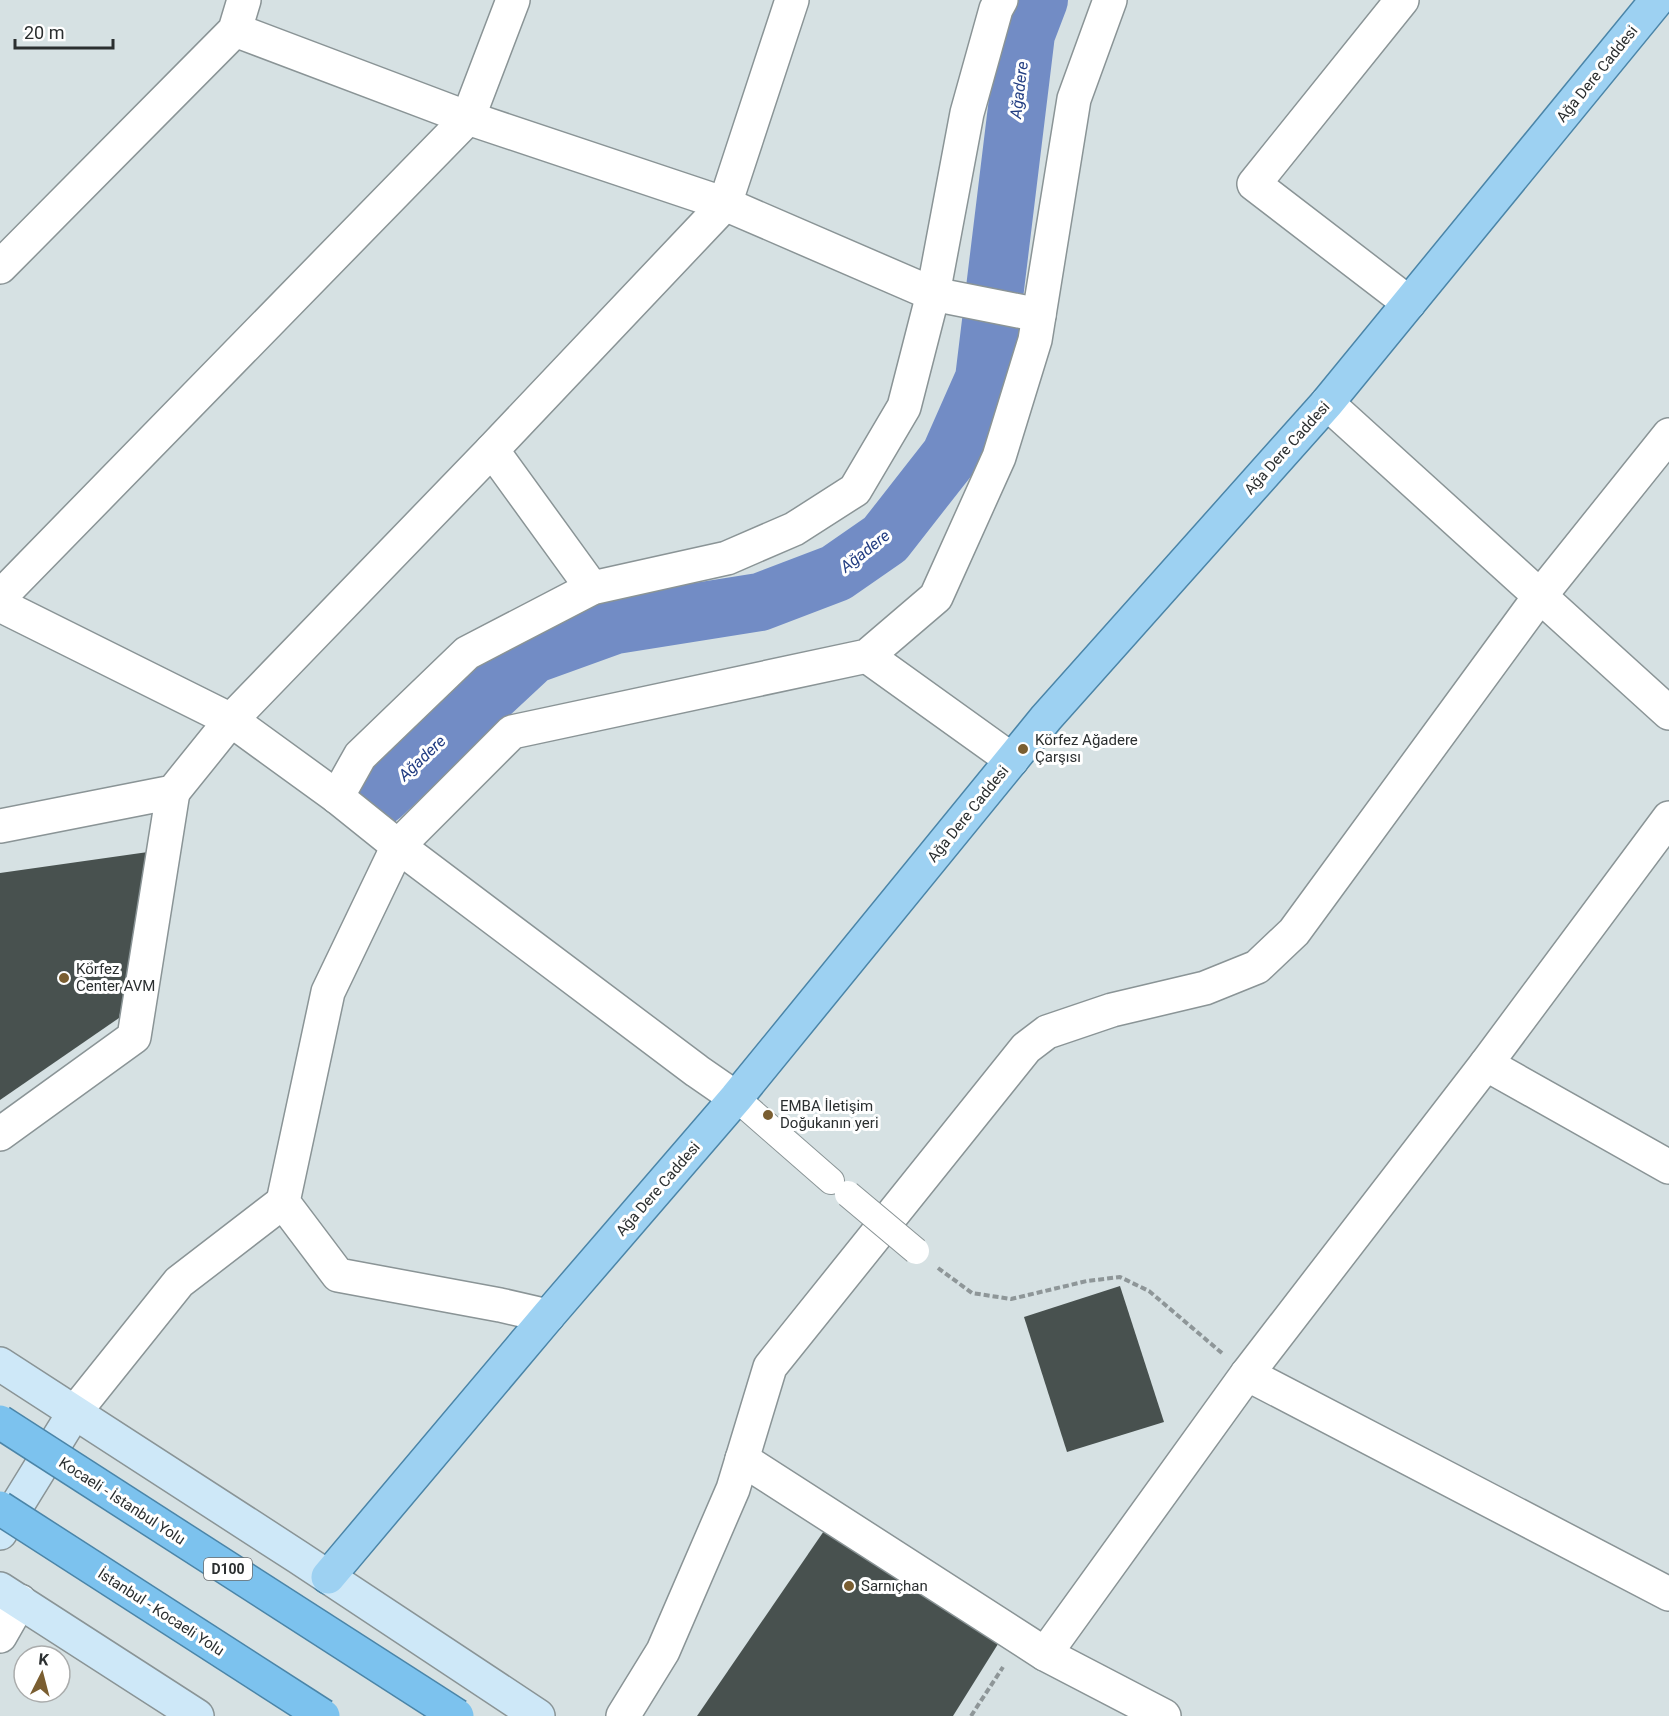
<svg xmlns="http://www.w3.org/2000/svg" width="1669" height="1716" font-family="Roboto,sans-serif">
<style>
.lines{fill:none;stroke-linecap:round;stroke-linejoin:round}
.river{stroke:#728cc5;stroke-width:58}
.building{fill:#48514f}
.pedestrian-casing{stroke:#8a9496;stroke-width:28}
.minor-casing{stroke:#8a9496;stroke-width:36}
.secondary-casing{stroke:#8a9496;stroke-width:36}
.primary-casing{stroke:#4b85a8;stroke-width:36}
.path{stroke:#8e9698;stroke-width:4;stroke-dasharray:6 3;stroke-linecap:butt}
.pedestrian{stroke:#fff;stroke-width:26}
.minor{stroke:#fff;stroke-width:33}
.secondary{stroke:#cee8f8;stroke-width:33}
.primary{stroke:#9dd1f2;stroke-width:33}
.pedestrian-bridge-casing{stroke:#8a9496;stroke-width:28;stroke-linecap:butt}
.trunk-bridge-casing{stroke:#4b85a8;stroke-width:36;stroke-linecap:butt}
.pedestrian-bridge{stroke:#fff;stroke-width:26}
.trunk-bridge{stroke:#7cc2ee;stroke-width:33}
.poi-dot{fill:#7a5e31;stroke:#fff;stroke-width:2}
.labels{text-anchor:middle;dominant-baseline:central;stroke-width:6;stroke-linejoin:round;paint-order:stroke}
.shield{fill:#fff;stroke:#6b6d6e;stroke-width:1.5}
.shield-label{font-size:14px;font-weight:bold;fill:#2b2f30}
.street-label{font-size:15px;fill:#2b2f30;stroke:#fff}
.poi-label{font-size:15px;fill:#2b2f30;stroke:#fff;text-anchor:start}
.water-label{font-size:16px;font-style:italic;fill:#223d82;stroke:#fff}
</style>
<rect width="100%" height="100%" fill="#d6e1e3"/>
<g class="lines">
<path class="river" d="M381,796l151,-141 83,-30 145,-23 76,-29 49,-34 65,-83 34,-77 42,-345 13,-34"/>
</g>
<g class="building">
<path d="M148,852l-8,65 -21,101 -119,82v-227z"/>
<path d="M1120,1286l44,136 -97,30 -43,-135z"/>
<path d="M826,1528l172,116 -45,72h-256z"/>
</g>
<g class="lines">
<defs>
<path id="pedestrian" d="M736,1098l95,83"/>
<g id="minor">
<path d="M1402,0l-148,184 155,119"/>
<path d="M235,30l233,88 257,86 208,90 106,21"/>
<path d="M0,267l235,-237 9,-30"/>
<path d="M1327,403l342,310"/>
<path d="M492,450l100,138"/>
<path d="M0,597l468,-479 45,-118"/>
<path d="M0,605l231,115 106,77 61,49 299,225 39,27"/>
<path d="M867,656l145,104"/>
<path d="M337,797l23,-41 107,-103 125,-65 135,-30 67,-29 61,-39 49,-83 29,-113 34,-181 29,-104 5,-9"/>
<path d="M0,826l173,-34 58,-72 261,-270 233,-246 67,-204"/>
<path d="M1486,1064l183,103"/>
<path d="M0,1134l134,-97 39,-245"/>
<path d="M548,1316l-48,-11 -162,-30 -55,-73 45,-210 70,-146 114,-114 355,-76 69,-59 63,-140 36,-117 39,-241 36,-99"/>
<path d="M1247,1374l422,220"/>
<path d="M74,1413l105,-131 104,-80"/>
<path d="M742,1459l303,195"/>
<path d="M0,1636l20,-35"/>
<path d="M623,1716l40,-65 70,-162 37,-122 256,-319 21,-16 65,-22 93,-22 52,-21 37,-35 246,-336 129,-161"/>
<path d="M1164,1716l-119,-62 202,-280 239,-310 183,-246"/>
</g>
<g id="secondary">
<path d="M0,1364l298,193 240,159"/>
<path d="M0,1533l74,-120"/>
<path d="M0,1589l197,127"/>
</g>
<path id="primary" d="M328,1577l220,-261 188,-218 310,-380 281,-315 330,-403"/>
</defs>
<use href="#pedestrian" class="pedestrian-casing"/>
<use href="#minor" class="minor-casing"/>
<use href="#secondary" class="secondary-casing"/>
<use href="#primary" class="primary-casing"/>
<g class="path">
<path d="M938,1268l34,25 39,6 76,-18 33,-4 29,14 74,63"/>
<path d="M971,1716l32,-49"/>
</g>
<use href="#pedestrian" class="pedestrian"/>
<use href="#minor" class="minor"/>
<use href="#secondary" class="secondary"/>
<use href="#primary" class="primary"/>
<defs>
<path id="pedestrian-bridge" d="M848,1194l68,57"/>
<g id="trunk-bridge">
<path d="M0,1422l457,294"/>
<path d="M0,1508l323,208"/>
</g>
</defs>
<use href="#pedestrian-bridge" class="pedestrian-bridge-casing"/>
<use href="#trunk-bridge" class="trunk-bridge-casing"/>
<use href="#pedestrian-bridge" class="pedestrian-bridge"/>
<use href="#trunk-bridge" class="trunk-bridge"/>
</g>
<g class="poi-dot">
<circle cx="1023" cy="749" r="6"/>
<circle cx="64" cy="978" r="6"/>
<circle cx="768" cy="1115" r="6"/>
<circle cx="849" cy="1586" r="6"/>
</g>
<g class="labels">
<rect class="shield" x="204" y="1558" width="48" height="22" rx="4.5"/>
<g class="shield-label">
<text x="228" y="1569">D100</text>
</g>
<g class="street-label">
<text transform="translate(1597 74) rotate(-51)">Ağa Dere Caddesi</text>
<text transform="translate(1287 448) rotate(-48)">Ağa Dere Caddesi</text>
<text transform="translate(968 814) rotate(-51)">Ağa Dere Caddesi</text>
<text transform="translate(658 1189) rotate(-49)">Ağa Dere Caddesi</text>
<text transform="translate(122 1501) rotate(33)">Kocaeli - İstanbul Yolu</text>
<text transform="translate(161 1612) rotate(33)">İstanbul - Kocaeli Yolu</text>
</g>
<g class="poi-label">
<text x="1035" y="740">Körfez Ağadere<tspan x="1035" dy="17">Çarşısı</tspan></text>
<text x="76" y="969">Körfez<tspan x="76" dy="17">Center AVM</tspan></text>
<text x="780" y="1106">EMBA İletişim<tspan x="780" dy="17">Doğukanın yeri</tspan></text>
<text x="861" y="1586">Sarnıçhan</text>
</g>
<g class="water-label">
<text transform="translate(1019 90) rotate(-83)">Ağadere</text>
<text transform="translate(865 551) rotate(-38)">Ağadere</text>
<text transform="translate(422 758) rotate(-43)">Ağadere</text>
</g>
</g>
<g transform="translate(42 1674) rotate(6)"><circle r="28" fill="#ffffff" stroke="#aaacac" stroke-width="1.5"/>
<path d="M0-4.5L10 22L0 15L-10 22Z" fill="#7a5e31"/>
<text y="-9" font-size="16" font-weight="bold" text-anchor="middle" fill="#2b2f30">K</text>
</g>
<path d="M15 39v9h98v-9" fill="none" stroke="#2b2f30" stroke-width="3"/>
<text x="24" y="39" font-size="18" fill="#2b2f30" stroke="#ffffff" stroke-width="4.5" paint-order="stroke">20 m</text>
</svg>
